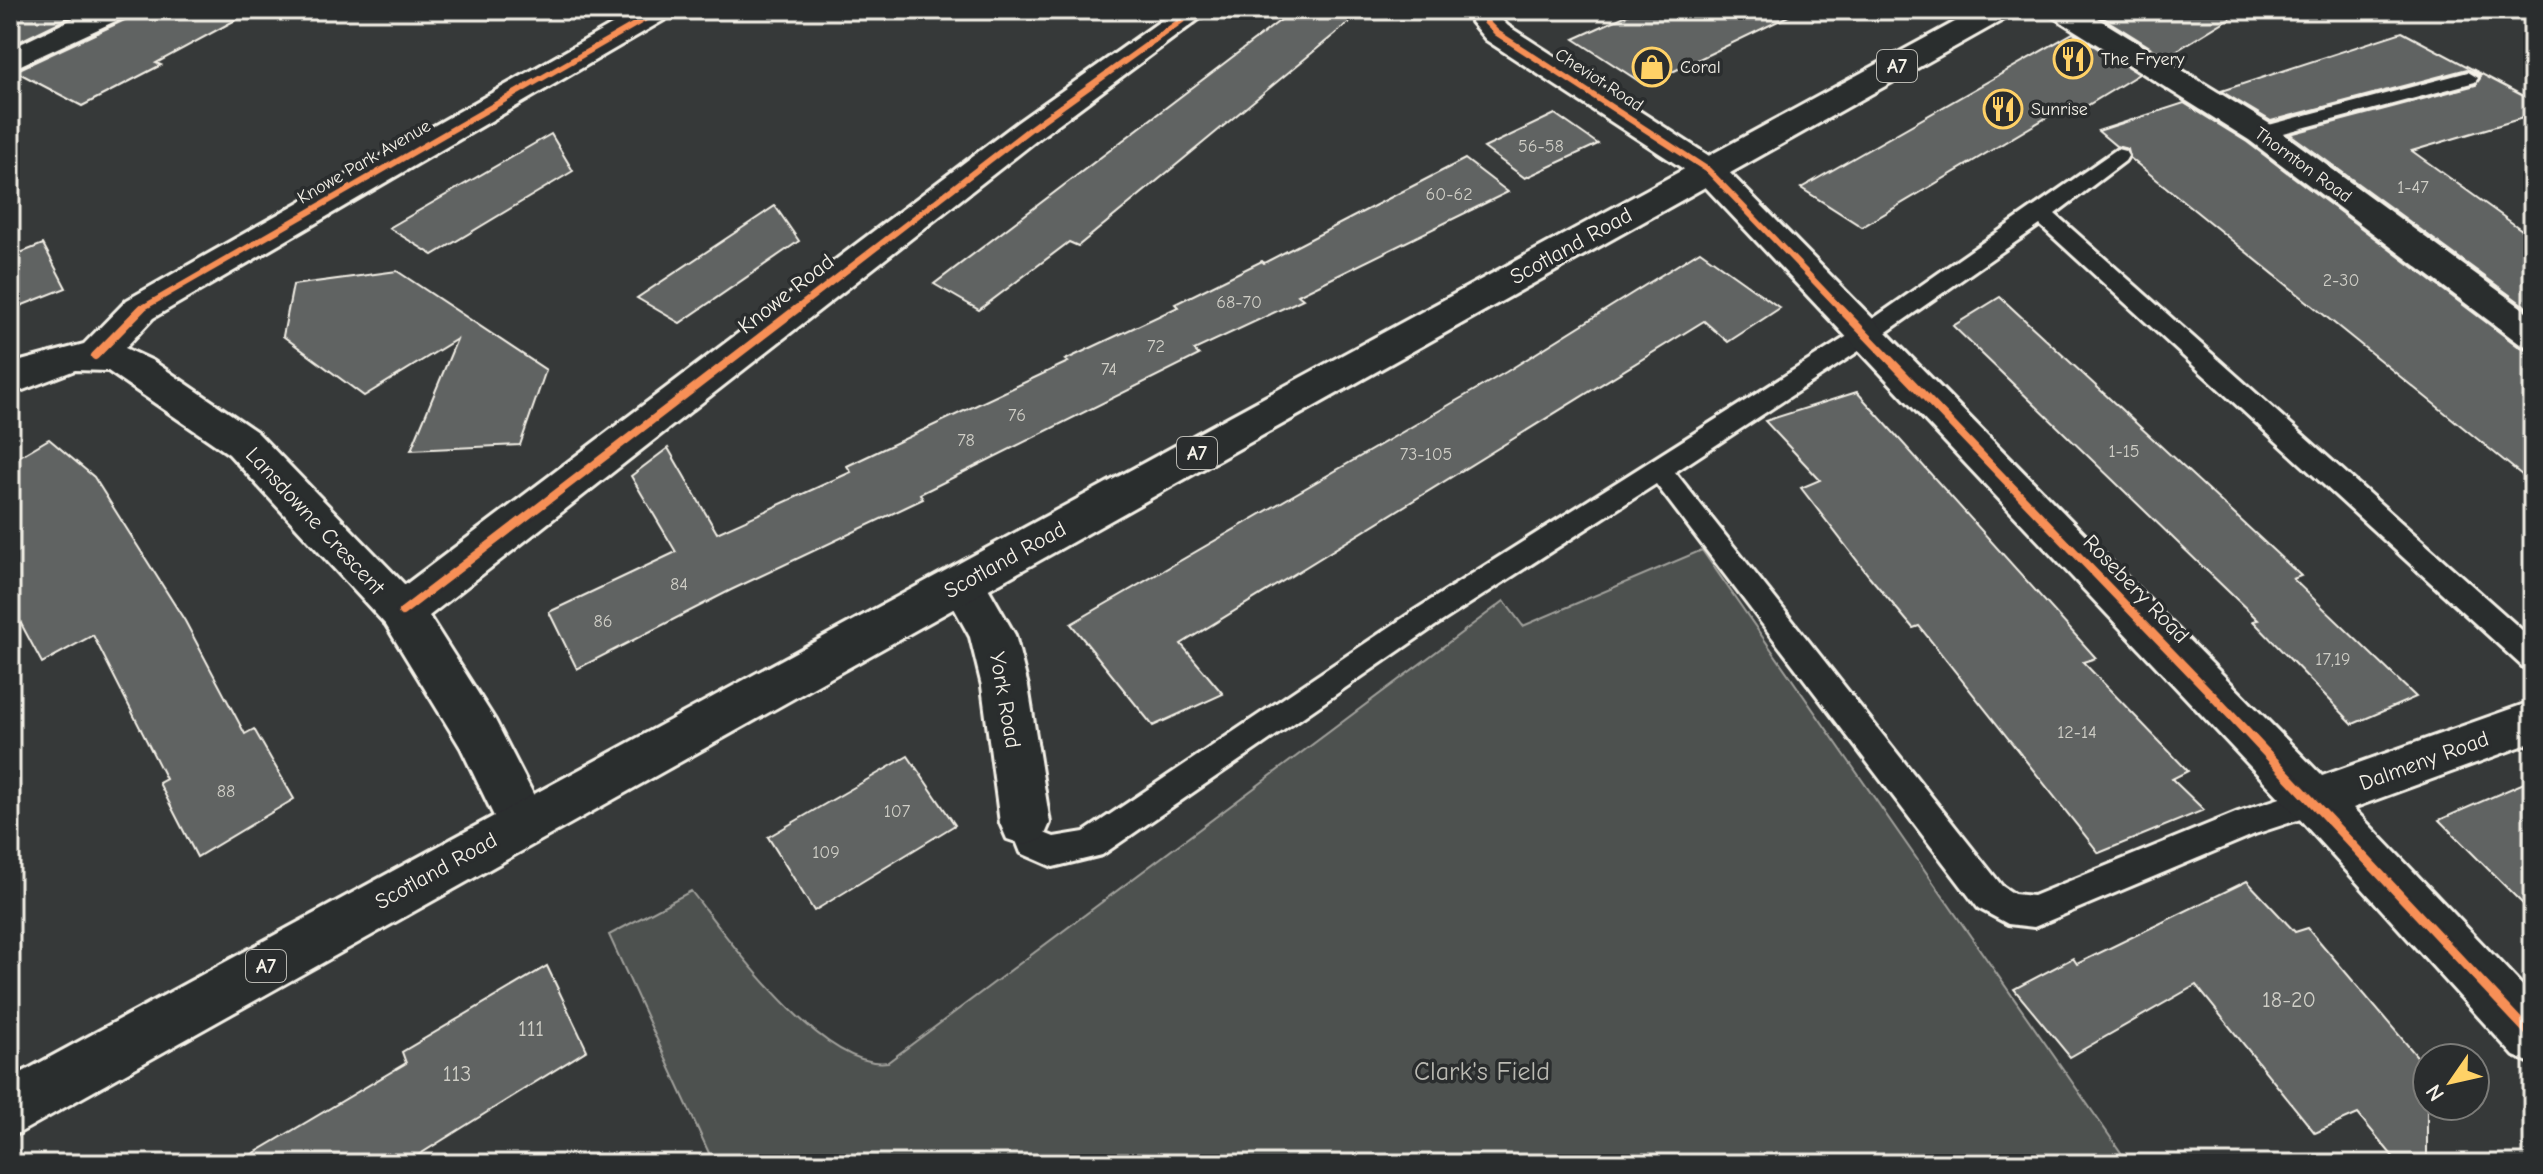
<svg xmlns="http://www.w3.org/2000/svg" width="2543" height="1174" font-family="'Comic Neue',sans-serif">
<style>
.green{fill:#4e514f;stroke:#a1a19c;stroke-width:2}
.building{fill:#616362;stroke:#f4f1e8;stroke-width:2}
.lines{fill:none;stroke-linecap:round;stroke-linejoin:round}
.lane-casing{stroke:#f4f1e8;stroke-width:6}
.street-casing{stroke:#f4f1e8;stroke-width:6}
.primary-casing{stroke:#f4f1e8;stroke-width:6}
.lane{fill:#2a2d2e;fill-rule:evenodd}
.street{fill:#2a2d2e;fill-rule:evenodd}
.primary{fill:#2a2d2e;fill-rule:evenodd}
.cycleway-far2-casing{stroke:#2a2d2e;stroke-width:10}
.cycleway-far1-casing{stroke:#2a2d2e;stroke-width:13}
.cycleway-casing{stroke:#2a2d2e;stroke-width:14}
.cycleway-far2{stroke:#f78f57;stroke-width:6}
.cycleway-far1{stroke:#f78f57;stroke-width:8}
.cycleway{stroke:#f78f57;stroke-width:9}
.labels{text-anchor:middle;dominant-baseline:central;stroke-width:7;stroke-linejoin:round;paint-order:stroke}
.far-poi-label{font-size:18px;fill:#f4f1e8;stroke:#2a2d2e;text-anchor:start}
.far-street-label{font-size:18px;fill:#f4f1e8;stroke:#2a2d2e}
.number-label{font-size:18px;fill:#cfcec6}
.shield{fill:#2a2d2e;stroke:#b7b6b0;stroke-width:2}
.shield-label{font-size:20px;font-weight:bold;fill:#f4f1e8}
.street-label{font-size:22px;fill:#f4f1e8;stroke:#2a2d2e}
.near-number-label{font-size:22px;fill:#cfcec6}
.near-park-label{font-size:26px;fill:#bab9b2;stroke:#2a2d2e}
</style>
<rect width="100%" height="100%" fill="#363939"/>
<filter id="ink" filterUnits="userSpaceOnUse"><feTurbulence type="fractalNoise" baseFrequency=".0125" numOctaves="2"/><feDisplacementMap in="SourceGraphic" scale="16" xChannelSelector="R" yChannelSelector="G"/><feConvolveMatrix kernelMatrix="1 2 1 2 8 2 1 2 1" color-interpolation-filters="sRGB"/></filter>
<g filter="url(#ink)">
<path class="green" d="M1702,550l427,614h-1415l-105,-229 82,-44c37,47 131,180 197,171l616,-461 19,25z"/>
<g class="building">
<path d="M10,10h74l-74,36z"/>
<path d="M133,10h121l-98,53 5,2 -79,41 -67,-35 112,-52z"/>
<path d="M1294,10h70l-286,236 -9,-4 -90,68 -45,-26z"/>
<path d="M1638,10h163l-156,75 -71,-46z"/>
<path d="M2116,10h127l-77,47 -64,-40z"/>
<path d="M2402,32l131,69v14l-121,36 121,87v74l-243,-178 186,-49 4,-10 -13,-6 -196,52 -50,-30z"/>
<path d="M2073,33l66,41 -64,39 -9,-7 -204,121 -61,-39z"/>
<path d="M2184,103l63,39 271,204 15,5v133l-403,-326 -2,-9 -12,-3 -18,-15z"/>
<path d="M1555,114l43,30 -73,34 -41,-30z"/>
<path d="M551,134l22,37 -140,84 -44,-27z"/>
<path d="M1465,159l43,33 -210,103 5,4 -109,51 5,5 -279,139 3,5 -192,91 -154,79 -28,-57 127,-60 -45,-76 37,-28 49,85 134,-61 -4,-6 221,-104 -3,-2 113,-53 -3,-3 87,-43 2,2z"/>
<path d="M775,206l24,35 -119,82 -43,-25z"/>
<path d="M43,244l23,44 -56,22v-53z"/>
<path d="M1700,251l80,57 -52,34 -24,-21 -523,323 42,50 -70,32 -82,-102 435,-252z"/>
<path d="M397,271l149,99 -26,75 -109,5 46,-111 -93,57 -81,-60 10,-51z"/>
<path d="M2000,297l301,279 -8,3 123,118 -63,27 -100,-103 5,-1 -305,-294z"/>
<path d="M1857,392l239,266 -13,4 105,109 -16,8 32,31 -105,43 -180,-227 -6,2 -44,-52 -68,-88 19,-8 -55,-59z"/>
<path d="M49,439l45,38 91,144 60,113 9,-5 40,70 -97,58 -38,-74 7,-4 -73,-144 -51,28 -32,-60v-141z"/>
<path d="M908,756l47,69 -141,86 -46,-74z"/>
<path d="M2533,779v135l-94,-94z"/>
<path d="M2247,881l48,51 13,-4 119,140v96h-28l-41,-50 -43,19 -119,-148 -126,72 -56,-68 59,-31 4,6z"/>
<path d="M547,966l40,84 -183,114h-168l170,-101 -4,-11z"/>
</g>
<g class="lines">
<defs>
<g id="lane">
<path d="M2468,72l10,6 -3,4 -214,57 -11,-6 4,-4z"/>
<path d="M2117,149l8,2 3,5 -3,5 -70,53 478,426v30l-10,-3 -483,-442 -169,118 -196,129 327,414 12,8 19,2 205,-84 76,-25 11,4 5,10 -5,10 -70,23 -221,93 -26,-3 -30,-16 -322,-424 -221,142 -333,229 -49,12 -32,-14 -12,-30 5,-10 11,-4 11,4 8,20 10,4 30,-5 331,-222 439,-278z"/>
</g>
<g id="street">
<path d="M91,10h39l-4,6 -116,54v-21z"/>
<path d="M638,10h37l-4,6 -518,302 -28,30 28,13 104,71 148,153 613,-463 158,-112h35l-169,126 -613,480 66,104 53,103 -7,16 -18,6 -18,-6 -44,-91 -75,-123 -157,-171 -121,-83 -33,-1 -65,25v-31l74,-20 43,-44z"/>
<path d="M1474,10h30l-2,10 6,6 212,137 602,613 211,-75v41l-180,66 180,189v67l-19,-8 -217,-240 -601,-639 -210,-137 -15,-18z"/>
<path d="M2048,10h36l189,116 260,190v32l-13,-4 -271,-204 -197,-124z"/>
<path d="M963,566l16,6 36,63 13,51 22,137 -7,16 -18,6 -18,-6 -7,-16 -18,-137 -12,-49 -29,-53 6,-12z"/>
</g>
<path id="primary" d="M1977,10h37l-4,6 -2000,1122v-59z"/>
</defs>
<use href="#lane" class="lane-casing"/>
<use href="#street" class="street-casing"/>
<use href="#primary" class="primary-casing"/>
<use href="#lane" class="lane"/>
<use href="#street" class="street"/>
<use href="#primary" class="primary"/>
<defs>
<g id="cycleway-far2">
<path d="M1489,10l-3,12 11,11 211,137 134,140"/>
<path d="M139,310l521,-300"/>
<path d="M795,310l235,-181 166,-119"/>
</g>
<g id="cycleway-far1">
<path d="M1840,308l372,387"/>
<path d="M95,356l47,-48"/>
<path d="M402,612l396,-304"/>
</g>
<path id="cycleway" d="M2210,693l323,344"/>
</defs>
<use href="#cycleway-far2" class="cycleway-far2-casing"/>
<use href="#cycleway-far1" class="cycleway-far1-casing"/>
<use href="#cycleway" class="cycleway-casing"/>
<use href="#cycleway-far2" class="cycleway-far2"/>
<use href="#cycleway-far1" class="cycleway-far1"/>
<use href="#cycleway" class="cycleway"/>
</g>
</g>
<defs>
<symbol id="restaurant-ring" viewBox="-11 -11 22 22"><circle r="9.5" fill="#2a2d2e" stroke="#ffd166" stroke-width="1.5"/><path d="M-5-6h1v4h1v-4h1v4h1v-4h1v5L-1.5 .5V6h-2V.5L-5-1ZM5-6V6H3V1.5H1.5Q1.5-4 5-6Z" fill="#ffd166"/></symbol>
<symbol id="shop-ring" viewBox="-11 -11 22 22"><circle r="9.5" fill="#2a2d2e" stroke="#ffd166" stroke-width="1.5"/><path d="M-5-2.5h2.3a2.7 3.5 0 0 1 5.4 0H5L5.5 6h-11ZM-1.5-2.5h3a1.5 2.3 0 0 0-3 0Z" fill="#ffd166"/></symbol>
</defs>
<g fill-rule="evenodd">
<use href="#restaurant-ring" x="2051" y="37" width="44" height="44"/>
<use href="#shop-ring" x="1630" y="45" width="44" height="44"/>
<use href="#restaurant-ring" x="1981" y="87" width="44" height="44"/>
</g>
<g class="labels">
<g class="far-poi-label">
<text x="2101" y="59">The Fryery</text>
<text x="1680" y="67">Coral</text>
<text x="2031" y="109">Sunrise</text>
</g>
<g class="far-street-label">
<text transform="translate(1599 80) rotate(33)">Cheviot Road</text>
<text transform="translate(364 162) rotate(-30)">Knowe Park Avenue</text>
<text transform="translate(2303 165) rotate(36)">Thornton Road</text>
</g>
<g class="number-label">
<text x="1541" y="146">56-58</text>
<text x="2413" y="187">1-47</text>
<text x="1449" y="194">60-62</text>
<text x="2341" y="280">2-30</text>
<text x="1239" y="302">68-70</text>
<text x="1156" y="346">72</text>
<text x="1109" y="369">74</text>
<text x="1017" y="415">76</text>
<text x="966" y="440">78</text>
<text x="2124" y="451">1-15</text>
<text x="1426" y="454">73-105</text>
<text x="679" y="584">84</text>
<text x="603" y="621">86</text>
<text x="2333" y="659">17,19</text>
<text x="2077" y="732">12-14</text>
<text x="226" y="791">88</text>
<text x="897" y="811">107</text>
<text x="826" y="852">109</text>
</g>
<g class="shield">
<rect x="1877" y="50" width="40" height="32" rx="6"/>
<rect x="1177" y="437" width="40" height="32" rx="6"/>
<rect x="246" y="950" width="40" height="32" rx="6"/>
</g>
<g class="shield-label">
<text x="1897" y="66">A7</text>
<text x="1197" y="453">A7</text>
<text x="266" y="966">A7</text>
</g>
<g class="street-label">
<text transform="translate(1571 246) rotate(-29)">Scotland Road</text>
<text transform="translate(786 294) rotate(-38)">Knowe Road</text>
<text transform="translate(315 521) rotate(47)">Lansdowne Crescent</text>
<text transform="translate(1005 560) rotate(-29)">Scotland Road</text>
<text transform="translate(2136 589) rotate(46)">Rosebery Road</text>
<text transform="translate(1005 700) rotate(80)">York Road</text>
<text transform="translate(2424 761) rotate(-20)">Dalmeny Road</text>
<text transform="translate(436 871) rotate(-29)">Scotland Road</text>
</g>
<g class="near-number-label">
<text x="2289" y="1000">18-20</text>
<text x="531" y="1029">111</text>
<text x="457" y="1074">113</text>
</g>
<g class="near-park-label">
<text x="1482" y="1072">Clark's Field</text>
</g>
</g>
<rect width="2543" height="1174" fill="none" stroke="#2a2d2e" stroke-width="40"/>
<rect x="20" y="20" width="2503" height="1134" fill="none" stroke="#f4f1e8" stroke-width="3" filter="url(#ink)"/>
<g transform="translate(2451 1082) rotate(236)"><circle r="38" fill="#2a2d2e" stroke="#7b7b78" stroke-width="2"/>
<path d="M0-6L14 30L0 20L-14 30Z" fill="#ffd166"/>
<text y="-12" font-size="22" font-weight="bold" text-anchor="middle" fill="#f4f1e8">N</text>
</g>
</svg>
